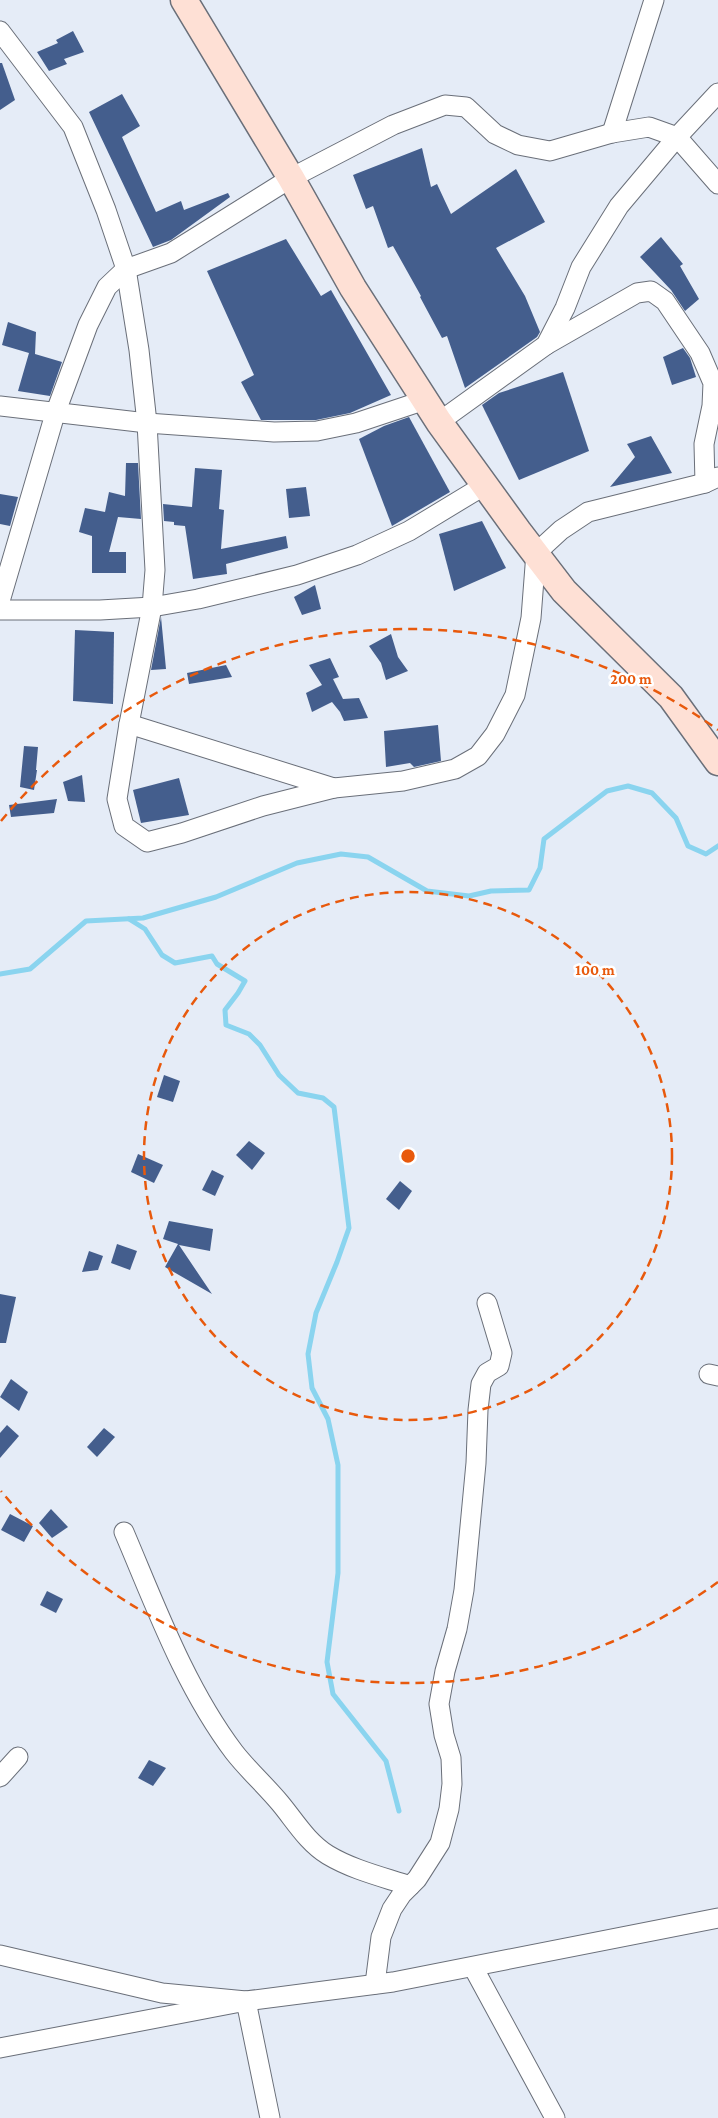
<svg xmlns="http://www.w3.org/2000/svg" width="718" height="2118" font-family="'Crimson Pro',serif">
<style>
.lines{fill:none;stroke-linecap:round;stroke-linejoin:round}
.stream{stroke:#8ad4ef;stroke-width:5}
.building{fill:#445e8d}
.street-casing{stroke:#6a6f79;stroke-width:21}
.secondary-casing{stroke:#6a6f79;stroke-width:29}
.street{stroke:#fff;stroke-width:19}
.secondary{stroke:#fee0d5;stroke-width:26}
.ring{fill:none;stroke:#e8590c;stroke-width:2.5;stroke-dasharray:9 6}
.centre{fill:#e8590c;stroke:#fff;stroke-width:2.5}
.ring-label{font-size:15px;text-anchor:middle;font-weight:bold;fill:#e8590c;stroke:#fff;stroke-width:5;stroke-linejoin:round;paint-order:stroke}
</style>
<rect width="100%" height="100%" fill="#e5ecf7"/>
<g class="lines">
<g class="stream">
<path d="M129,919l16,10 17,26 13,8 37,-7 5,8 28,17 -7,12 -13,17 1,15 23,9 11,11 19,30 19,18 25,5 11,9 15,121 -12,34 -21,51 -8,41 4,34 16,31 10,46v108l-11,89 6,32 53,67 13,50"/>
<path d="M0,974l30,-5 56,-48 57,-3 73,-21 81,-34 44,-9 27,3 59,34 42,5 22,-5 38,-1 11,-22 4,-29 63,-48 21,-5 24,7 24,25 12,28 18,8 12,-8"/>
</g>
</g>
<g class="building">
<path d="M73,31l11,21 -20,7 3,5 -18,7 -12,-19 21,-9 -2,-3z"/>
<path d="M0,63h2l13,37 -15,10z"/>
<path d="M122,94l18,32 -18,11 34,75 25,-11 3,9 44,-17 2,4 -59,43 -18,7 -64,-135z"/>
<path d="M422,148l9,39 6,-3 14,30 65,-45 29,53 -49,26 29,48 15,36 -3,5 -72,51 -18,-52 -5,2 -22,-41 1,-1 -28,-50 -5,2 -15,-42 -7,3 -13,-34z"/>
<path d="M661,237l22,27 -3,2 19,33 -14,12 -14,-21 -31,-33z"/>
<path d="M286,239l35,57 10,-6 60,105 -41,18 -34,7h-55l-20,-38 13,-7 -47,-104z"/>
<path d="M8,322l28,10 -1,22 27,8 -12,34 -32,-5 11,-38 -27,-8z"/>
<path d="M683,348l7,10 6,19 -24,8 -9,-28z"/>
<path d="M563,372l26,79 -70,29 -37,-75 17,-12z"/>
<path d="M409,417l41,75 -58,34 -33,-87 25,-13z"/>
<path d="M651,436l21,37 -62,14 25,-30 -8,-13z"/>
<path d="M126,463h12l3,56 -23,-2 -9,35h17v21h-34v-37l-13,-4 6,-24 20,4 4,-20 16,4z"/>
<path d="M195,468l27,2 -3,39 5,1 -3,39 65,-13 2,12 -62,16 1,10 -34,5 -8,-53 -11,-1v-3l-10,-1 -1,-17 29,3z"/>
<path d="M306,487l4,29 -21,2 -3,-29z"/>
<path d="M0,494l18,3 -8,29 -10,-2z"/>
<path d="M482,521l24,47 -52,23 -15,-57z"/>
<path d="M315,585l6,24 -19,6 -8,-18z"/>
<path d="M161,617l5,52 -15,1z"/>
<path d="M75,630l39,2 -1,72 -40,-3z"/>
<path d="M391,634l7,23 10,14 -22,9 -5,-17 -12,-17z"/>
<path d="M330,658l9,19 -6,2 10,20 16,-1 9,20 -24,3 -4,-9 -8,-10 -20,10 -6,-19 16,-8 -13,-20z"/>
<path d="M226,665l6,12 -43,7 -2,-11z"/>
<path d="M438,725l3,36 -27,6 -4,-4 -24,4 -2,-36z"/>
<path d="M24,746l14,1 -2,23h1l-3,20 -14,-3z"/>
<path d="M82,775l3,27 -17,-1 -5,-19z"/>
<path d="M179,778l10,37 -48,8 -8,-33z"/>
<path d="M57,799l-3,14 -43,4 -2,-12z"/>
<path d="M164,1075l16,6 -7,21 -16,-5z"/>
<path d="M249,1141l16,12 -13,17 -16,-15z"/>
<path d="M138,1154l25,11 -9,18 -23,-11z"/>
<path d="M212,1170l12,6 -9,20 -13,-6z"/>
<path d="M400,1181l12,10 -13,19 -13,-11z"/>
<path d="M169,1221l44,8 -3,22 -31,-6 33,49 -47,-27 13,-23 -15,-5z"/>
<path d="M117,1244l20,7 -7,19 -19,-7z"/>
<path d="M89,1251l14,5 -5,14 -16,2z"/>
<path d="M0,1294l16,3 -10,46h-6z"/>
<path d="M11,1379l17,13 -9,19 -19,-14z"/>
<path d="M7,1425l12,11 -19,22v-25z"/>
<path d="M104,1428l11,9 -18,20 -10,-10z"/>
<path d="M51,1509l17,18 -16,11 -13,-15z"/>
<path d="M10,1514l23,12 -9,16 -23,-12z"/>
<path d="M47,1591l16,8 -7,14 -16,-8z"/>
<path d="M149,1760l17,8 -13,18 -15,-8z"/>
</g>
<g class="lines">
<defs>
<g id="street">
<path d="M0,31l73,96 33,83 20,59 13,81 8,73 8,147 -3,37 -23,117 -12,75 7,27 23,16 35,-9 81,-27 71,-18"/>
<path d="M612,133l42,-133"/>
<path d="M546,345l91,-52 14,-2 14,10 35,52 13,30 -1,23 -8,38 1,39"/>
<path d="M0,406l147,17 127,9 43,-1 39,-8 69,-23"/>
<path d="M439,422l107,-77 19,-37 16,-41 38,-61 58,-69 41,-44"/>
<path d="M0,601l55,-187 33,-89 19,-38 19,-18 45,-16 120,-75 102,-53 52,-20 21,2 29,27 23,11 32,6 62,-18 37,-6 28,10 41,47"/>
<path d="M0,610h100l52,-3 46,-8 99,-24 60,-20 52,-24 76,-46"/>
<path d="M129,724l205,64 69,-7 52,-12 23,-13 17,-22 20,-39 16,-77 5,-65 25,-23 27,-18 117,-29 13,-6"/>
<path d="M709,1374l9,2"/>
<path d="M124,1532c32,75 61,155 110,220 14,18 31,33 46,51 15,18 27,39 48,52 25,15 55,22 82,31"/>
<path d="M0,1777l18,-20"/>
<path d="M0,1955l162,38 84,8 147,-19 325,-64"/>
<path d="M473,1967l82,151"/>
<path d="M375,1984l6,-47 11,-28 10,-15 15,-15 23,-36 9,-34 3,-25 -1,-26 -7,-23 -5,-31 6,-33 12,-42 7,-39 12,-127 2,-53 3,-26 6,-11 12,-7 3,-13 -15,-50"/>
<path d="M0,2048l246,-47 24,117"/>
</g>
<path id="secondary" d="M184,0l107,178 62,110 86,134 79,109 46,60 107,106 47,65"/>
</defs>
<use href="#street" class="street-casing"/>
<use href="#secondary" class="secondary-casing"/>
<use href="#street" class="street"/>
<use href="#secondary" class="secondary"/>
</g>
<g class="ring">
<circle cx="408" cy="1156" r="264"/>
<path d="M718 1582A527 527 0 0 1 1 1491M1 821A527 527 0 0 1 718 730"/>
</g>
<circle cx="408" cy="1156" r="8" class="centre"/>
<g class="ring-label">
<text x="631" y="684">200 m</text>
<text x="595" y="975">100 m</text>
</g>
</svg>
